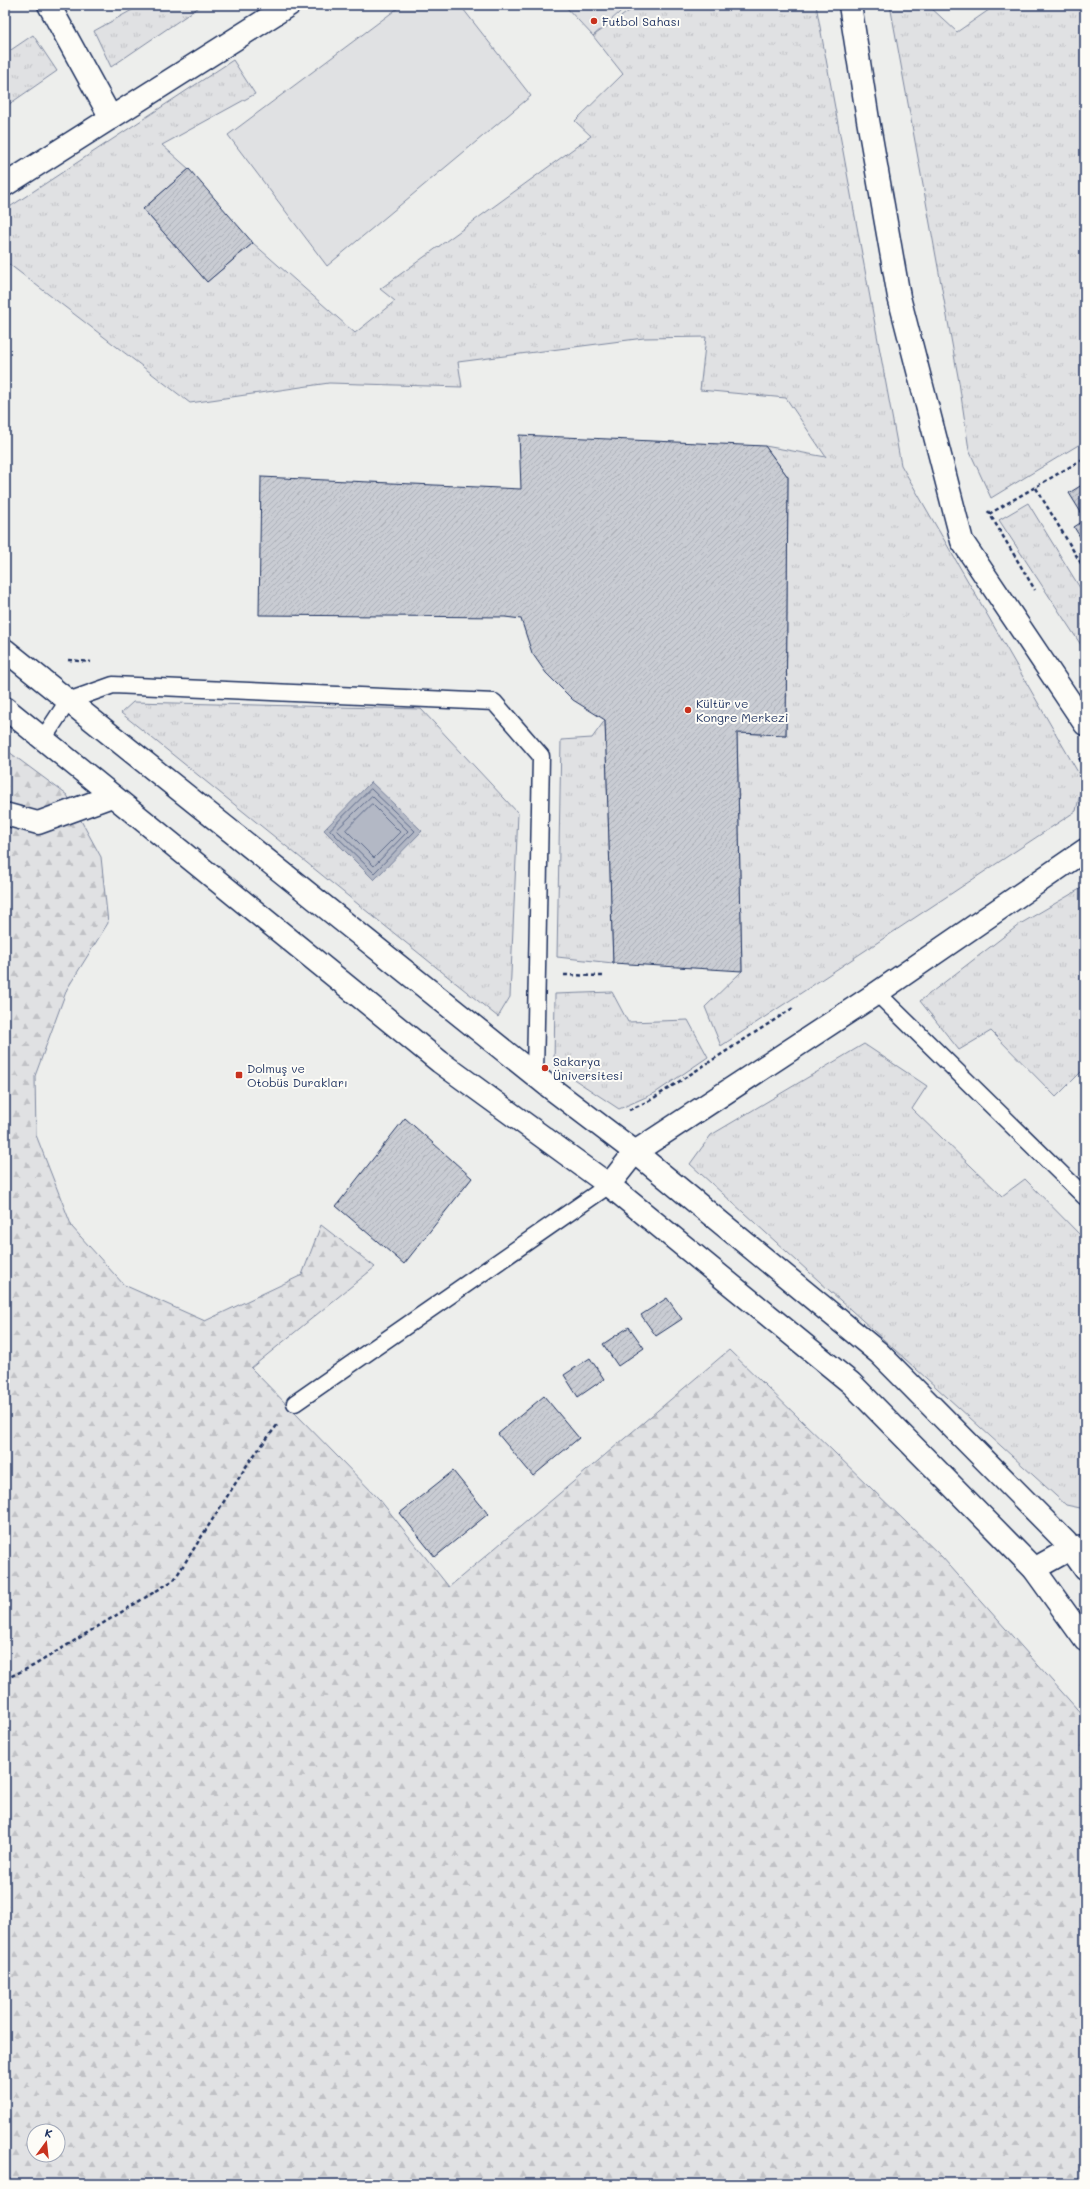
<svg xmlns="http://www.w3.org/2000/svg" width="1090" height="2189" font-family="Mali,sans-serif">
<style>
.built{fill:#edeeec;fill-rule:evenodd}
.grass{fill:url(#grass-tufts);stroke:#7e88a0}
.forest{fill:url(#forest-firs);stroke:#7e88a0;fill-rule:evenodd}
.pitch{fill:#e0e1e3;stroke:#7e88a0}
.water{fill:#b3b8c5;stroke:#76819c}
.lines{fill:none;stroke-linecap:round;stroke-linejoin:round}
.shore{stroke:#586687;stroke-width:1}
.building{fill:url(#building-hatch);stroke:#1b2f5e}
.lane-casing{stroke:#1b2f5e;stroke-width:19}
.street-casing{stroke:#1b2f5e;stroke-width:25}
.secondary-casing{stroke:#1b2f5e;stroke-width:25}
.path{stroke:#1b2f5e;stroke-width:2.5;stroke-dasharray:4 3;stroke-linecap:butt}
.lane{stroke:#fdfcf7;stroke-width:16}
.street{stroke:#fdfcf7;stroke-width:22}
.secondary{stroke:#fdfcf7;stroke-width:22}
.poi-dot{fill:#c8321e;stroke:#fdfcf7;stroke-width:1.5}
.labels{text-anchor:middle;dominant-baseline:central;stroke-width:4;stroke-linejoin:round;paint-order:stroke}
.poi-label{font-size:12px;fill:#1b2f5e;stroke:#fdfcf7;text-anchor:start}
</style>
<defs>
<pattern id="grass-tufts" width="24" height="20" patternUnits="userSpaceOnUse"><rect width="24" height="20" fill="#e0e1e3"/><path d="M3 7l-1-3M5 7V3M7 7l1-3M15 17l-1-3M17 17v-4M19 17l1-3" fill="none" stroke="#c0c1c5"/></pattern>
<pattern id="forest-firs" width="22" height="20" patternUnits="userSpaceOnUse"><rect width="22" height="20" fill="#e0e1e3"/><path d="M5 1l3.5 6h-7zM16 11l3.5 6h-7z" fill="#c0c1c5"/></pattern>
<pattern id="building-hatch" width="6" height="6" patternUnits="userSpaceOnUse"><rect width="6" height="6" fill="#c9ccd3"/><path d="M-1 1l2-2M0 6l6-6M5 7l2-2" fill="none" stroke="#acb0b8"/></pattern>
</defs>
<rect width="100%" height="100%" fill="#fdfcf7"/>
<filter id="ink" filterUnits="userSpaceOnUse"><feTurbulence type="fractalNoise" baseFrequency=".025" numOctaves="2"/><feDisplacementMap in="SourceGraphic" scale="8" xChannelSelector="R" yChannelSelector="G"/><feConvolveMatrix kernelMatrix="1 2 1 2 8 2 1 2 1" color-interpolation-filters="sRGB"/></filter>
<g filter="url(#ink)">
<path class="built" d="M5,5h1080v2179h-1080zM34,2131h24v24h-24z"/>
<g class="grass">
<path d="M141,5h61l-91,62 -17,-36z"/>
<path d="M638,5h178l85,460 182,316 -7,30 -355,235 -16,-39 37,-36 -5,-238 49,2 2,-258 -23,-31 61,11 -40,-59 -86,-8 6,-53 -62,1 -186,24 4,25 -133,-4 -139,20 -185,-142v-51l228,-150 22,34 -93,51 27,24 -46,40 64,73 46,-39 102,90 40,-32 -15,-12 211,-153 -16,-15 48,-47 -30,-38z"/>
<path d="M890,5h38l29,27 39,-27h89v436l-94,57 -22,-48 -10,-68z"/>
<path d="M33,35l24,36 -52,36v-53z"/>
<path d="M1028,503l57,93v55l-86,-131z"/>
<path d="M133,702l288,7 97,104 -8,184 -12,20 -377,-304z"/>
<path d="M605,720l8,243 -56,-6 4,-217 31,-2z"/>
<path d="M1085,886v182l-29,29 -65,-66 -32,19 -39,-49 100,-77z"/>
<path d="M612,992l16,30 60,-2 20,37 -53,36 -36,16 -65,-43 1,-72z"/>
<path d="M864,1044l63,42 -15,23 90,87 23,-17 60,61v269l-19,-4 -376,-341 21,-29z"/>
</g>
<path class="forest" d="M5,749l62,46 34,62 7,66 -41,66 -32,87 1,59 36,92 52,58 81,36 97,-46 19,-50 54,42 -124,101 129,132 69,87 280,-237 213,207 143,161v466h-1080zM34,2131h24v24h-24z"/>
<g class="pitch">
<path d="M402,5h58l71,91 -204,170 -99,-131z"/>
<path d="M564,5h64l-35,31z"/>
</g>
<path class="water" d="M371,782l51,49 -48,49 -50,-50z"/>
<g class="lines">
<g class="shore">
<path d="M371,789l44,42 -41,42 -44,-43z"/>
<path d="M372,796l36,35 -34,35 -37,-36z"/>
<path d="M372,804l28,28 -26,26 -28,-28z"/>
</g>
</g>
<g class="building">
<path d="M189,169l64,74 -46,39 -64,-73z"/>
<path d="M519,435l246,11 23,31 -2,258 -49,-2 5,238 -129,-8 -8,-243 -32,-20 -27,-27 -14,-20 -11,-34 -16,-2 -246,-2 2,-138 260,12z"/>
<path d="M1085,483v36l-16,-26z"/>
<path d="M1085,520v25l-11,-18z"/>
<path d="M405,1118l67,60 -68,86 -68,-58z"/>
<path d="M667,1298l15,21 -26,17 -15,-21z"/>
<path d="M629,1327l15,21 -26,18 -15,-22z"/>
<path d="M590,1358l14,21 -26,18 -14,-22z"/>
<path d="M544,1396l35,42 -46,38 -35,-42z"/>
<path d="M453,1471l35,43 -53,43 -35,-44z"/>
</g>
<g class="lines">
<defs>
<g id="lane">
<path d="M43,739l25,-38 45,-16 381,17 47,54 -6,319"/>
<path d="M877,993l208,204"/>
<path d="M295,1403l314,-218"/>
</g>
<g id="street">
<path d="M49,5l62,113"/>
<path d="M850,5l18,115 31,177 63,244 123,183"/>
<path d="M5,185l284,-180"/>
<path d="M609,1185l26,-33 242,-159 208,-143"/>
<path d="M1034,1569l36,-20 15,-2"/>
</g>
<g id="secondary">
<path d="M5,650l547,439 83,63 244,201 187,189 19,27"/>
<path d="M5,708l435,354 169,123 242,198 183,186 51,71"/>
<path d="M5,814l33,9 74,-27"/>
</g>
</defs>
<use href="#lane" class="lane-casing"/>
<use href="#street" class="street-casing"/>
<use href="#secondary" class="secondary-casing"/>
<g class="path">
<path d="M1036,488l49,82"/>
<path d="M988,511l47,79"/>
<path d="M989,514l96,-56"/>
<path d="M68,660l23,2"/>
<path d="M1079,758l6,8"/>
<path d="M564,975l39,1"/>
<path d="M629,1110l20,-9 144,-93"/>
<path d="M5,1679l28,-13 141,-86 75,-118 29,-38"/>
</g>
<use href="#lane" class="lane"/>
<use href="#street" class="street"/>
<use href="#secondary" class="secondary"/>
</g>
</g>
<g class="poi-dot">
<circle cx="594" cy="21" r="4"/>
<circle cx="688" cy="710" r="4"/>
<circle cx="545" cy="1068" r="4"/>
<rect x="235" y="1071" width="8" height="8" rx="2"/>
</g>
<g class="labels">
<g class="poi-label">
<text x="602" y="21">Futbol Sahası</text>
<text x="696" y="703">Kültür ve<tspan x="696" dy="14">Kongre Merkezi</tspan></text>
<text x="553" y="1061">Sakarya<tspan x="553" dy="14">Üniversitesi</tspan></text>
<text x="247" y="1068">Dolmuş ve<tspan x="247" dy="14">Otobüs Durakları</tspan></text>
</g>
</g>
<rect width="1090" height="2189" fill="none" stroke="#fdfcf7" stroke-width="20"/>
<rect x="10" y="10" width="1070" height="2169" fill="none" stroke="#1b2f5e" stroke-width="1.5" filter="url(#ink)"/>
<g transform="translate(46 2143) rotate(15)"><circle r="19" fill="#fdfcf7" stroke="#a3aaba"/>
<path d="M0-3L7 15L0 10L-7 15Z" fill="#c8321e"/>
<text y="-6" font-size="11" font-weight="bold" text-anchor="middle" fill="#1b2f5e">K</text>
</g>
</svg>
